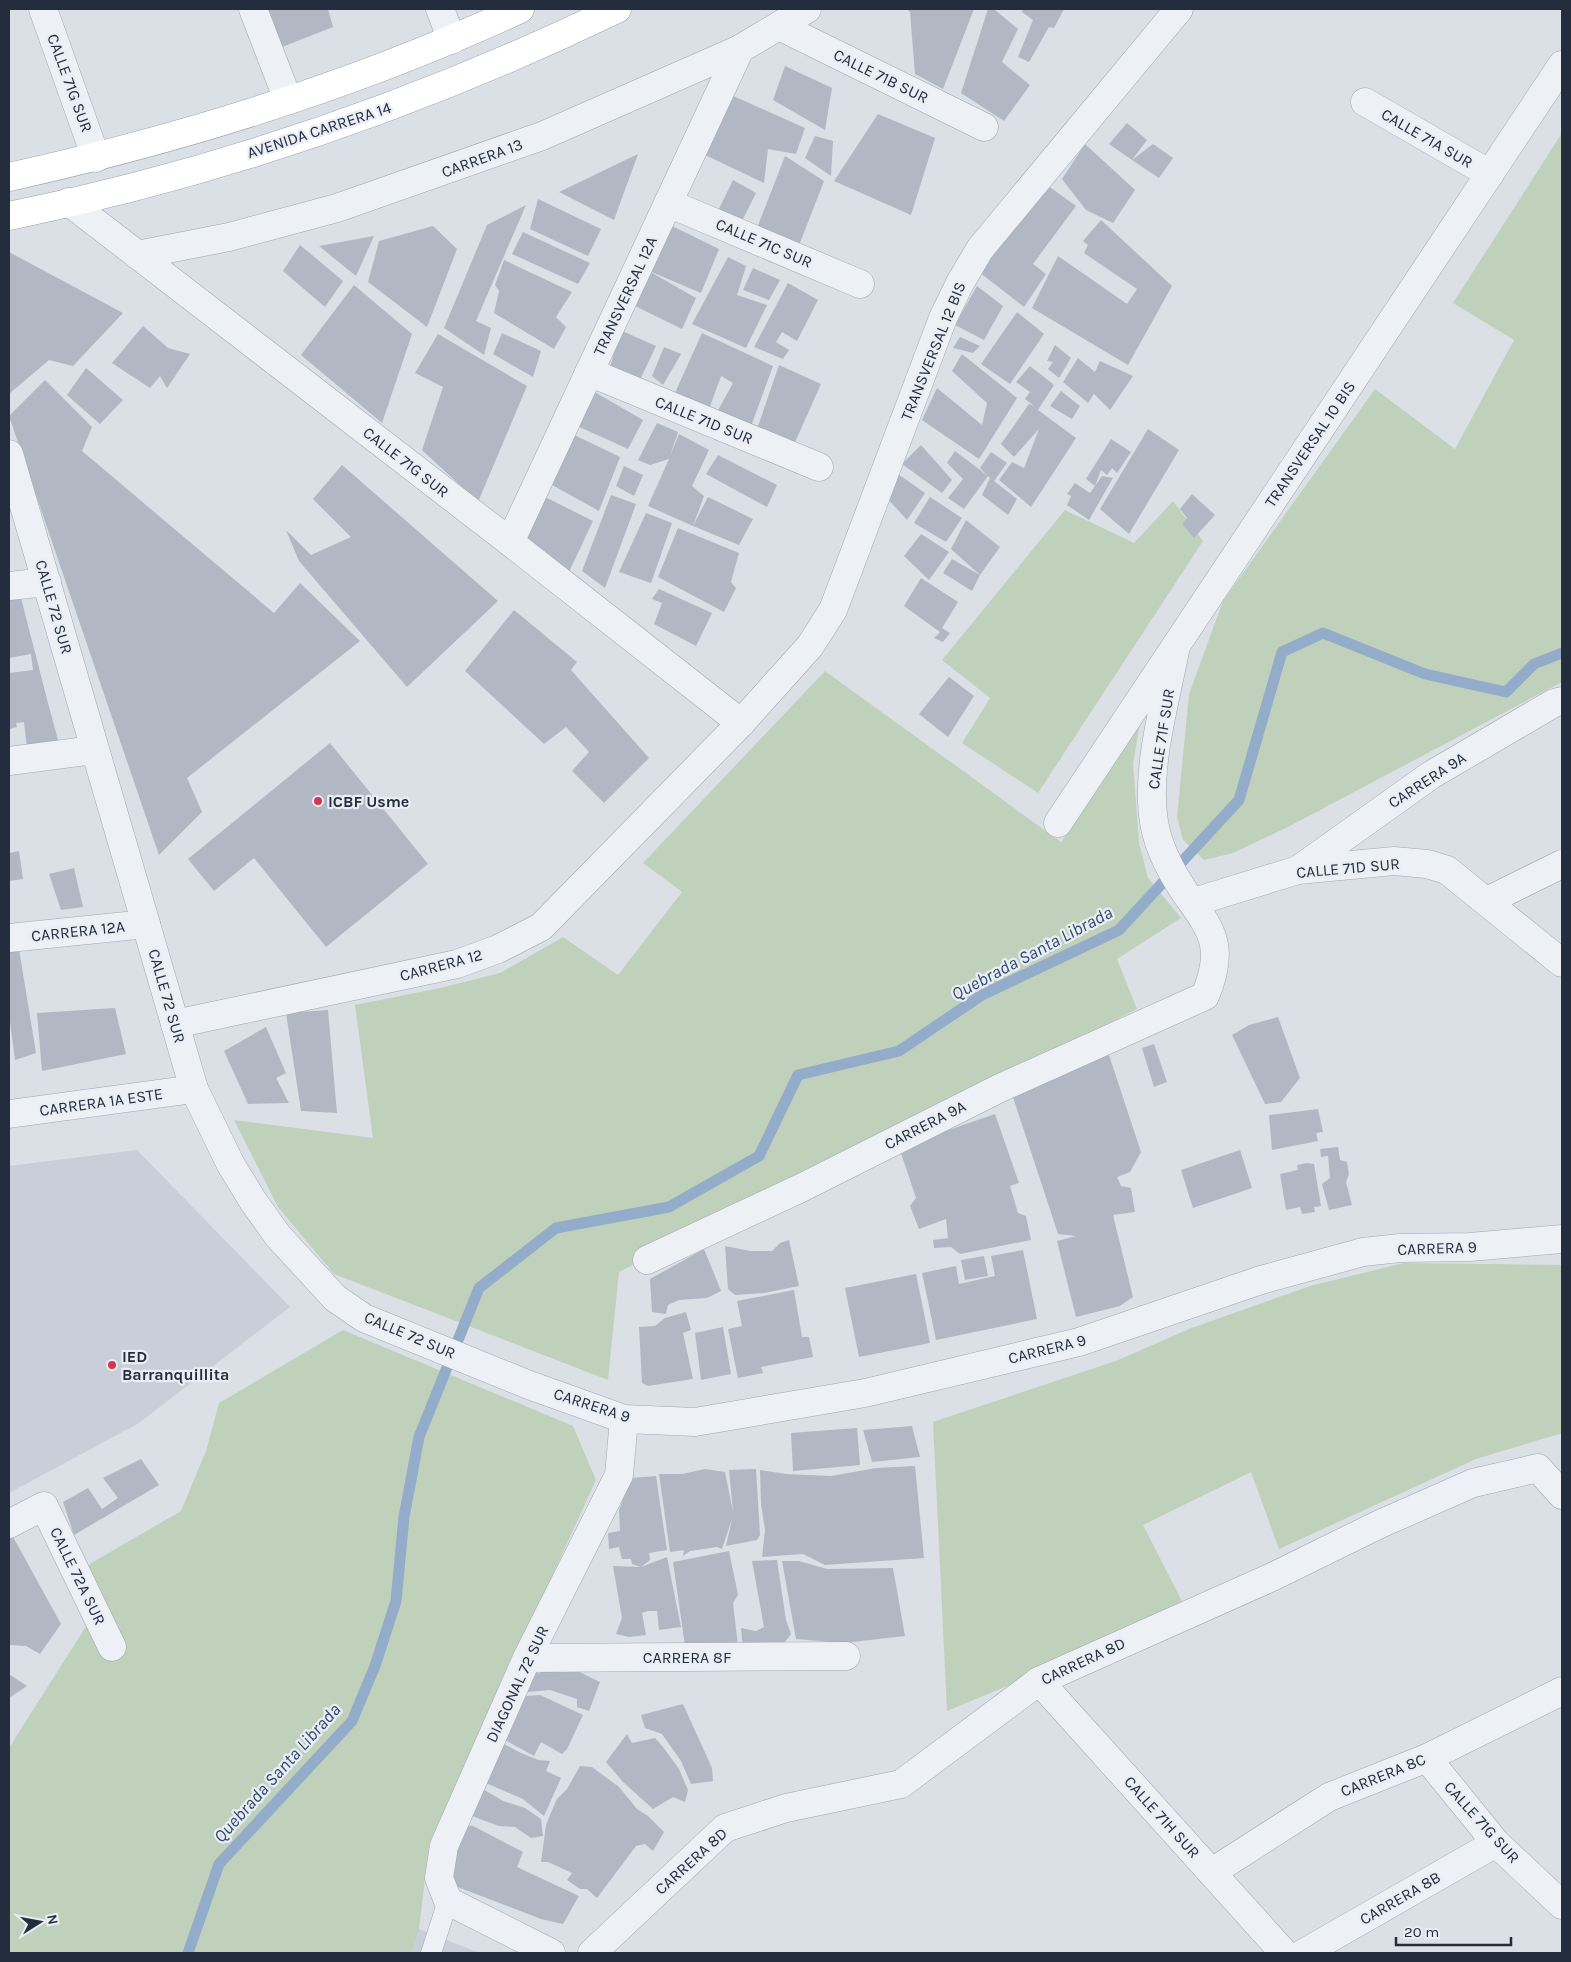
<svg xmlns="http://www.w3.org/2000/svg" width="1571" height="1962" font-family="Karla,sans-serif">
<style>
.built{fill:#c9ced8}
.green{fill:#c0d1bb}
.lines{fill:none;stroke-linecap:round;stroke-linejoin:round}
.stream{stroke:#93acc9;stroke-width:11}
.building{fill:#b2b8c3}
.service-casing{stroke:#a0a6b0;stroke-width:21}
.minor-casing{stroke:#a0a6b0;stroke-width:29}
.primary-casing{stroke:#9aa3b2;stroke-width:29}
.service{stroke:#edf0f5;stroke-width:20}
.minor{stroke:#edf0f5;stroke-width:28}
.primary{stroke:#fff;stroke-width:28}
.poi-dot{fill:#d4374b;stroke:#eaeef4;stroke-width:2}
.labels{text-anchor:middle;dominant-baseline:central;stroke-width:4.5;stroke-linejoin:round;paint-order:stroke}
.street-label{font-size:16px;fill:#242d3d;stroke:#eaeef4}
.poi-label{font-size:16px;font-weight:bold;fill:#242d3d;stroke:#eaeef4;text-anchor:start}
.water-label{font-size:18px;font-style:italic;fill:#2d4a72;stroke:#eaeef4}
</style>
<rect width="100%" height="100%" fill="#dbdfe6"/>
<g class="built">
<path d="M137,1150l153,157 -151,116 -130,70v-327z"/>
<path d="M419,1929l61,24h-68z"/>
</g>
<g class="green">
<path d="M1562,133v549l-274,145 -55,26 -29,7 -21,-20 -6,-23 12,-123 34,-93 152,-212 80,60 59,-109 -61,-37z"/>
<path d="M1173,501l30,40 -165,252 -76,-50 28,-45 -48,-38 123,-150 69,33z"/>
<path d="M825,671l236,171 79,-120 -7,42 6,79 9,35 33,40 -64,41 20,50 -518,263 -11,108 -274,-106 -56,-67 -44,-87 139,18 -18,-133 85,-17 60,-15 63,-36 55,38 64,-83 -39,-29z"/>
<path d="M1404,1263l158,2v168l-86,26 -197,90 -28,-77 -108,53 44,86 -240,100 -14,-289 183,-61 73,-32 121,-43z"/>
<path d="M343,1330l230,96 23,54 -167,365 -10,84 -7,24h-403v-205l86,-136 -19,-40 105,-61 25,-60 13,-48z"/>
</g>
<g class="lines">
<path class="stream" d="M188,1953l31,-89 133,-143 23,-55 21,-65 8,-84 15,-80 60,-149 77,-60 113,-21 90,-51 39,-81 101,-24 83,-56 137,-65 120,-130 43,-148 41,-19 102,41 81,18 28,-28 28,-11"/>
</g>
<g class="building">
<path d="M265,9h63l5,18 -51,20z"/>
<path d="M907,9h67l-31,80 -28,-15 -5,-62z"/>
<path d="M988,9h6l24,20 -16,33 28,23 -26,36 -43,-28z"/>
<path d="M1023,9h41l-10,19 -5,-1 -20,35 -11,-5 15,-37 -11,-8z"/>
<path d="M785,66l47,22 -7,42 -52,-30z"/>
<path d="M729,94l76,34 -9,26 -28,-5 -4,34 -61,-29z"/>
<path d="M878,114l57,24 -24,77 -77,-34z"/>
<path d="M1127,123l20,17 -15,20 -23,-16z"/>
<path d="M815,136l18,5 -2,35 -26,-18z"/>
<path d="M1085,144l50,46 -22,33 -27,-13 -24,-31z"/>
<path d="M1153,144l20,14 -14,20 -27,-18z"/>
<path d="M638,154l-24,66 -55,-28z"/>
<path d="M785,156l39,25 -26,67 -41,-20z"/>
<path d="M733,180l23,13 -17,34 -23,-12z"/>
<path d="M1047,185l29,21 -43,58 13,10 -22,33 -45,-35z"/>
<path d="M538,199l63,30 -13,27 -58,-27z"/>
<path d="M526,205l-50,116 15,7 -7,27 -40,-27 43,-103z"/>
<path d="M1101,220l71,66 -44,79 -96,-57 26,-52 69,48 10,-15 -53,-36 4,-8 -5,-4z"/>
<path d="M668,224l51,25 -18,44 -54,-23z"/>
<path d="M433,226l24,23 -30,78 -59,-45 11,-41z"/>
<path d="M523,232l67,31 -12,21 -66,-30z"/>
<path d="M374,236l-18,40 -37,-30z"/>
<path d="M300,245l43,36 -18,26 -42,-36z"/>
<path d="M9,252l114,61 -50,53 -24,-6 -40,34z"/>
<path d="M728,257l18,9 -9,29 30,10 -21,43 -54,-24z"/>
<path d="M504,260l68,32 -16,25 10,10 -12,22 -60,-36 5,-22 -4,-6z"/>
<path d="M753,268l27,12 -11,20 -26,-10z"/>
<path d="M647,270l49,28 -14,31 -47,-23z"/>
<path d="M788,283l30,17 -21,41 -15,-9 -6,10 13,8 -6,9 -29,-12z"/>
<path d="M354,285l58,49 -30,89 -81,-68z"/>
<path d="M977,286l26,20 -19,34 -29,-15z"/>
<path d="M1017,312l27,22 -34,50 -29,-20z"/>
<path d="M143,326l25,22 22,6 -23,34 -7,-12 -10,12 -38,-25z"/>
<path d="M620,330l36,16 -17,36 -29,-14z"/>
<path d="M502,333l39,18 -8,26 -40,-23z"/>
<path d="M702,333l71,33 -23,63 -34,-15 17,-31 -12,-7 -13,36 -34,-17z"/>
<path d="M438,334l89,52 -49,116 -56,-52 21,-63 -28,-14z"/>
<path d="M960,337l20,9 -7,7 -20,-5z"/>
<path d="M1055,345l16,13 -12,20 -11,-9 5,-7 -6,-1z"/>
<path d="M664,347l17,7 -18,31 -11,-9z"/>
<path d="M962,354l55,44 -38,61 -57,-39 15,-32 45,37 5,-22 -35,-32z"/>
<path d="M1078,358l17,14 5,-11 33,15 -23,34 -16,-16 -6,9 -25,-21z"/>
<path d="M779,365l42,19 -29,65 -35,-20z"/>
<path d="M1030,366l24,19 -16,25 38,28 -45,69 -32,-27 13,-18 12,6 15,-39 -25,28 -13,-13 28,-40 5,2 -9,-7 5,-7 -14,-10z"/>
<path d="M86,368l37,32 -23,24 -33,-29z"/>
<path d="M45,380l47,47 -10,24 192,162 26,-30 60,58 -173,137 15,34 -43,43 -150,-439z"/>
<path d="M591,390l52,30 -15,29 -53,-24z"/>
<path d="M1061,391l19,15 -8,13 -22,-13z"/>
<path d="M657,423l21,9 -8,24 9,-22 30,16 -17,36 12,10 -11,30 -45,-20 21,-47 -19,6 -12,-5z"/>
<path d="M1148,429l31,21 -50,84 -29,-25z"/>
<path d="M566,431l54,26 -21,54 -54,-30z"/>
<path d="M1111,439l20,13 -14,21 -5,-5 -5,7 -6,-5 -6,16 -9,-7z"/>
<path d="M921,445l31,35 -10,13 -40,-29z"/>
<path d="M955,451l33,25 -24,33 -16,-11 15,-19 -16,-16z"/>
<path d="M991,452l16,11 -13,18 23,18 -9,16 -26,-20 8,-17 -10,-10z"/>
<path d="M718,455l59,30 -10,22 -61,-33z"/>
<path d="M342,465l156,136 -91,86 -108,-126 -13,-31 25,25 40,-18 -38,-38z"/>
<path d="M624,466l19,9 -9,21 -18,-10z"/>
<path d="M895,472l30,21 -18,27 -22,-24z"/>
<path d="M1102,476l11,2 -24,42 -22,-15 4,-9 -4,-2 8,-11 15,10z"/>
<path d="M1192,494l23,21 -21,23 -12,-14 5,-6 -7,-9z"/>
<path d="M541,495l52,26 -25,53 -44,-37z"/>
<path d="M611,495l25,9 -31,84 -23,-17z"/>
<path d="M708,497l45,22 -14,26 -46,-19z"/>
<path d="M930,497l32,21 -16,24 -32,-19z"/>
<path d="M646,513l26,10 -21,60 -32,-11z"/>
<path d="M966,520l34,27 -20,28 -29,-26z"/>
<path d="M678,528l61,25 -8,29 5,6 -12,24 -66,-35z"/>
<path d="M921,534l28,18 -20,28 -25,-24z"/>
<path d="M952,559l28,16 -8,16 -29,-18z"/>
<path d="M921,578l37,24 -16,26 8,5 -7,9 -9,-4 6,-6 -36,-26z"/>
<path d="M659,589l53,24 -16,33 -42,-22 8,-21 -10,-4z"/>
<path d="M21,598l27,105 12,44 -33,1 -3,-26 -8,1 1,4 -7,2 -1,-56 24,-3 -2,-16 -22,4v-58z"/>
<path d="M514,610l63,52 -6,8 78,88 -45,45 -32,-32 17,-19 -23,-25 -22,17 -79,-73z"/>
<path d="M949,677l25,19 -26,41 -29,-23z"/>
<path d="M330,743l98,121 -102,83 -72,-89 -40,33 -26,-32z"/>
<path d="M19,851l4,28 -14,2v-28z"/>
<path d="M74,868l9,39 -22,3 -12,-36z"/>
<path d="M9,943h9l18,110 -21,7 -6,-46z"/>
<path d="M115,1008l11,46 -84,17 -5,-58z"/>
<path d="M328,1010l9,103 -36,-2 -15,-98z"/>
<path d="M1278,1017l22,61 -19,24 -16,2 -33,-69 17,-10z"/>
<path d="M266,1027l20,46 -10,5 13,25 -41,1 -24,-53z"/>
<path d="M1154,1044l13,38 -13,5 -12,-39z"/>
<path d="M1109,1055l32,97 -11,20 -13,5 4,9 10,2 4,24 -22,3 20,82 -13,9 -44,11 -19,-76 19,-5 -18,-2 -48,-146z"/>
<path d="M1318,1109l5,23 -7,1 2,8 -46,9 -3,-35z"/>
<path d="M995,1114l24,69 -9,3 8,27 8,3 5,24 -71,14 -9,-7 -17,1 -1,-8 15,-2 -2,-19 -27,10 -9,-23 6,-8 -17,-51z"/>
<path d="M1338,1147l2,13 7,2 2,12 -3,8 6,23 -23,5 -7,-26 8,-6 -2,-22 -7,1 -1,-8z"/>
<path d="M1240,1150l12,38 -59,20 -12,-38z"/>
<path d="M1307,1163l7,1 7,42 -7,1 1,5 -13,2 -2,-7 -14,3 -6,-36 18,-4 -1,-5z"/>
<path d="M789,1240l10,46 -35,7 -29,2 -7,-6 -3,-43 25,5h22l8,-8z"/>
<path d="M704,1249l17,42 -14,7 -28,2 -11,5 -2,9 -14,-2 -2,-33z"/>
<path d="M1023,1250l14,69 -101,21 -14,-67 34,-7 3,18 36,-8 -4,-20z"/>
<path d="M984,1256l4,20 -23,4 -4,-20z"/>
<path d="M916,1274l14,69 -71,14 -14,-69z"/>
<path d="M794,1290l8,47h7l4,20 -52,10 2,6 -25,5 -10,-49 14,-3 -5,-25z"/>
<path d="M686,1312l5,18 -8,3 10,46 -45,7 -6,-3 -3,-56 16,-1 10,-8z"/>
<path d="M723,1327l8,47 -30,6 -6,-47z"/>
<path d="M912,1426l8,31 -48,5 -9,-32z"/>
<path d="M857,1428l3,37 -67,6 -2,-38z"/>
<path d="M141,1459l18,26 -85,50 -11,-33 25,-14 14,21 16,-11 -15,-20z"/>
<path d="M915,1466l9,92 -99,7 -22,-11 -41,3 3,-27 -4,-26 -1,-34 26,4 45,2 45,-8z"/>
<path d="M705,1469l20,3 8,40 -4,-42 27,-1 4,66 -3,5 -31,6 6,-27 -10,30 -5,-2 -27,4 -7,5 1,-6 -14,2 -11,-78h23z"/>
<path d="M656,1476l11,74 -18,3 1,7 -9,7 -9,-3 -1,-5h-9l-3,-12 -10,2 -1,-16 12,-2 -1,-21 12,-32z"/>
<path d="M12,1535l49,89 -21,30 -14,-8 -17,-1v-108z"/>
<path d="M729,1551l9,44 -5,8 6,51 -53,-1 -13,-91z"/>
<path d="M667,1557l14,70 -22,3 -2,-19h-9l-6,2 4,22 -17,2 -13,-3 6,-16 -9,-52 28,1z"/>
<path d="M777,1560l9,60 5,14 -13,17 -35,-1 -2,-22 15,3 8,-4 -12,-66z"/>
<path d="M782,1561h17l28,8 66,-1 12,68 -62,7 -47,-4z"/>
<path d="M559,1662l41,20 -11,29 -12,-4v-8l-27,-9 -33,3 8,-19 15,-1 6,-9z"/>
<path d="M9,1674l18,12 -18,12z"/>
<path d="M540,1695l43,20 -16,34 -5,5 -21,-12 -7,14 -40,-22 20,-37z"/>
<path d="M683,1704l29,64 1,13 -22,3 -10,-23 -19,-27 -17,-6 -4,-13z"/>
<path d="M627,1734l5,9 23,-5 8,9 16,22 9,21 -3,12 -12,-5 -20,12 -30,-27 -17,-20z"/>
<path d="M495,1739l24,13 19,8 12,1 -4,10 15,7 -17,38 -21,-17 -44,-19z"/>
<path d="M580,1766l12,1 27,20 18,22 11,7 16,16 -11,19 -8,-7 -9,2 -39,52 -10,-9h-7l-13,-9 5,-7 -24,-11h-7l5,-37 4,-10 7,-16 10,-10z"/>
<path d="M476,1785l27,16 22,7 16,11 2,17 -12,2 -16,-11 -16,-1 -35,-13z"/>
<path d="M461,1825l12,1 50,26 -6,15 62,29 -16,28 -22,-5 -99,-38z"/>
</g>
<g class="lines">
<defs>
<path id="service" d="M431,1953l17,-52"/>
<g id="minor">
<path d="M43,9l53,149"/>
<path d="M253,9l35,91"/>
<path d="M440,9l12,31"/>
<path d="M779,26l205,101"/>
<path d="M1365,102l125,72"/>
<path d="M69,202l441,340 231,181"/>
<path d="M668,203l192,81"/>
<path d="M137,255l92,-18 108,-29 205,-72 198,-87 67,-40"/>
<path d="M589,372l230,95"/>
<path d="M9,454l185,635 37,76 22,36 25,35 57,62 29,20 165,67 95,34 71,3 170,-29 214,-51 182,-62 102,-28 37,-4 70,-1 92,-8"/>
<path d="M510,542l230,-493"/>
<path d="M9,586l38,-4"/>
<path d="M9,761l85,-11"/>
<path d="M1058,823l504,-758"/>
<path d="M1298,870l133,-95 123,-72 8,-2"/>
<path d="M1487,901l75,-37"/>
<path d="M1194,902l104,-32 96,-9 33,3 20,6 115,93"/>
<path d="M9,938l137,-14"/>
<path d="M175,1024l282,-60 41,-15 43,-22 200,-204 69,-77 23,-36 110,-292 17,-35 20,-34 199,-240"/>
<path d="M9,1114l185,-25"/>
<path d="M647,1260l156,-73 197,-99 205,-92c22,-52 5,-67 -23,-108 -13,-20 -24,-41 -28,-66 -9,-53 12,-123 22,-176"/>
<path d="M9,1524l35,-18 68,141"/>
<path d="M527,1658l319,-2"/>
<path d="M1039,1681l245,272"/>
<path d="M1427,1758l69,85 66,62"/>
<path d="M1212,1872l117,-75 98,-39 135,-67"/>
<path d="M551,1953l-103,-52 -9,-23 5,-32 83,-188 92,-183 5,-56"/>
<path d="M592,1953l133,-125 61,-20 115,-24 138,-103 233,-104 108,-53 93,-41 65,-15 24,27"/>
<path d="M1304,1953l192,-110"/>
</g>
<g id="primary">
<path d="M9,177c176,-39 347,-92 511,-168"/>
<path d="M9,216c210,-43 415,-114 608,-207"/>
</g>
</defs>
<use href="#service" class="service-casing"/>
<use href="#minor" class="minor-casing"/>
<use href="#primary" class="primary-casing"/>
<use href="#service" class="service"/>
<use href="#minor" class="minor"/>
<use href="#primary" class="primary"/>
</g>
<g class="poi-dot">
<circle cx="318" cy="801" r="5"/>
<circle cx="112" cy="1365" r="5"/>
</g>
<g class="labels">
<g class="street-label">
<text transform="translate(881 76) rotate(26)">CALLE 71B SUR</text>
<text transform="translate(70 83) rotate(70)">CALLE 71G SUR</text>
<text transform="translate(319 130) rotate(-18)">AVENIDA CARRERA 14</text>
<text transform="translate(1427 138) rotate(30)">CALLE 71A SUR</text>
<text transform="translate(482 158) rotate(-20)">CARRERA 13</text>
<text transform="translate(764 243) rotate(23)">CALLE 71C SUR</text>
<text transform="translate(625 296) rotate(-65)">TRANSVERSAL 12A</text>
<text transform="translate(933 351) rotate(-68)">TRANSVERSAL 12 BIS</text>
<text transform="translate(704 420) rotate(22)">CALLE 71D SUR</text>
<text transform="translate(1310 444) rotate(-56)">TRANSVERSAL 10 BIS</text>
<text transform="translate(406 462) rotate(38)">CALLE 71G SUR</text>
<text transform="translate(54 607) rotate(74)">CALLE 72 SUR</text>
<text transform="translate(1161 739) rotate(-81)">CALLE 71F SUR</text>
<text transform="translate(1427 780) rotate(-33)">CARRERA 9A</text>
<text transform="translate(1348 868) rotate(-5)">CALLE 71D SUR</text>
<text transform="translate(78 931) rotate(-6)">CARRERA 12A</text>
<text transform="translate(441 965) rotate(-15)">CARRERA 12</text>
<text transform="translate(167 996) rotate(74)">CALLE 72 SUR</text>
<text transform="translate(101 1102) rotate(-8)">CARRERA 1A ESTE</text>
<text transform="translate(925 1125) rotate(-27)">CARRERA 9A</text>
<text transform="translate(1437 1248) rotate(-2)">CARRERA 9</text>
<text transform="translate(410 1335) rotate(23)">CALLE 72 SUR</text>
<text transform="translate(1047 1349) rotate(-14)">CARRERA 9</text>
<text transform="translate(592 1405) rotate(18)">CARRERA 9</text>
<text transform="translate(78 1576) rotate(64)">CALLE 72A SUR</text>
<text x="687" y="1657">CARRERA 8F</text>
<text transform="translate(1083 1661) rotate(-25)">CARRERA 8D</text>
<text transform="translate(517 1684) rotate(-65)">DIAGONAL 72 SUR</text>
<text transform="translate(1383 1775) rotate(-22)">CARRERA 8C</text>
<text transform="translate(1162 1817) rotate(48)">CALLE 71H SUR</text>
<text transform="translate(1482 1822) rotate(48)">CALLE 71G SUR</text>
<text transform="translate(691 1861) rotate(-42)">CARRERA 8D</text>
<text transform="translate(1400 1898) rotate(-30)">CARRERA 8B</text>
</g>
<g class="poi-label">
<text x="328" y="801">ICBF Usme</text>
<text x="122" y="1356">IED<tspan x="122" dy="18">Barranquillita</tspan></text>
</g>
<g class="water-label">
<text transform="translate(1032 953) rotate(-28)">Quebrada Santa Librada</text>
<text transform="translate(277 1773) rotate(-48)">Quebrada Santa Librada</text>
</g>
</g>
<rect width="1571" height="1962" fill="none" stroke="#242d3d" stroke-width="20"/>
<g transform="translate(40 1922) rotate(79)" stroke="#eaeef4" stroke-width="4" paint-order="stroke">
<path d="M0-4L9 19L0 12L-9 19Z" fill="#242d3d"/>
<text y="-8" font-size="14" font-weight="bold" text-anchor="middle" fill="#242d3d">N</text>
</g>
<path d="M1396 1937v8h115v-8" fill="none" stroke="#242d3d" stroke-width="2.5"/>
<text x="1404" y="1937" font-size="15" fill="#242d3d" stroke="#eaeef4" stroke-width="4" paint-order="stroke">20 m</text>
</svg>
